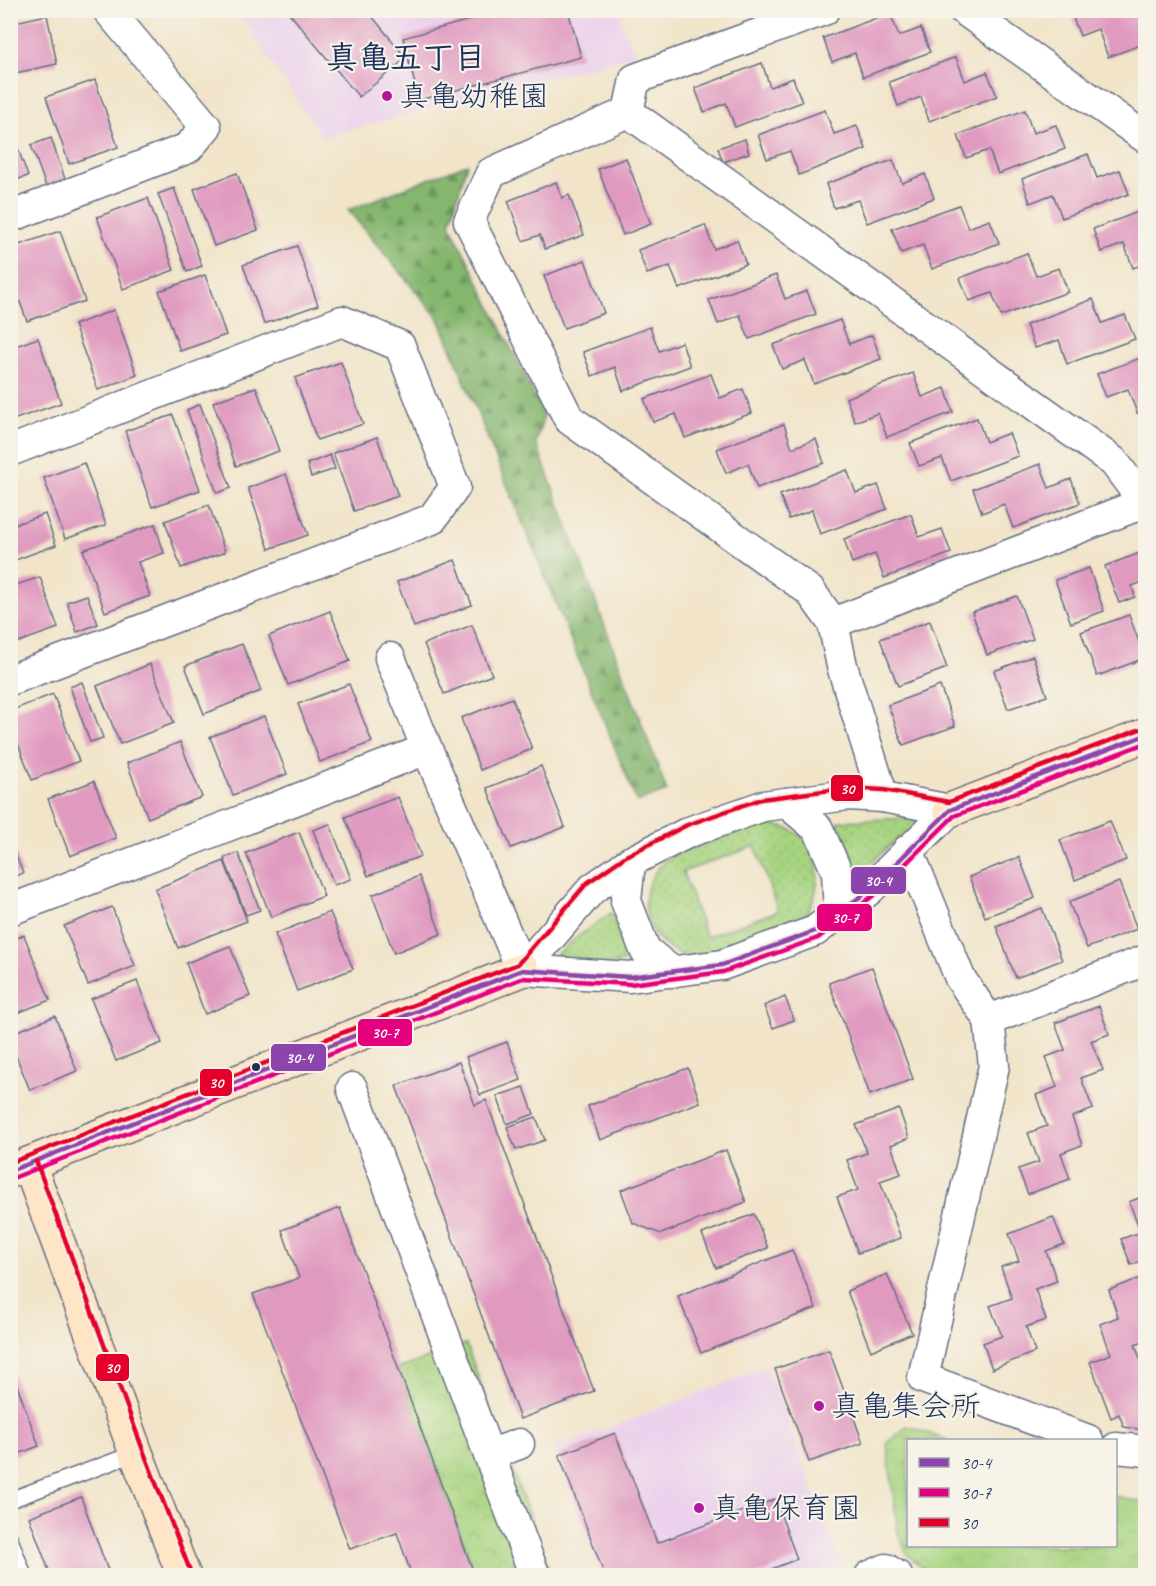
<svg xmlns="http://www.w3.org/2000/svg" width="1156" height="1586" font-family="Caveat,'Klee One',sans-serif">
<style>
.built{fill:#ebd1ec}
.grass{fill:url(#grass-dots);stroke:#61826f;stroke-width:1.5;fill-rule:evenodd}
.forest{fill:url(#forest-firs);stroke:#507266;stroke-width:1.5}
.park{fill:url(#park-crowns);stroke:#61826f;stroke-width:1.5}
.building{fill:#e09ac0}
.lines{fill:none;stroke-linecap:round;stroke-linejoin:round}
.lane-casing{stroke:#666e83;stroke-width:18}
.street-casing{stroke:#666e83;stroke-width:33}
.secondary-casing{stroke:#666e83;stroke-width:36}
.lane{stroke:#fff;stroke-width:15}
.street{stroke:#fff;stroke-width:30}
.secondary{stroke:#fde5c5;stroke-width:33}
.bus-1-casing{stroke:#f7f3e8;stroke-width:9}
.bus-2-casing{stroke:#f7f3e8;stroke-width:9}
.bus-3-casing{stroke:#f7f3e8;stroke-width:9}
.bus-1{stroke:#8e44ad;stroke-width:4.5}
.bus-2{stroke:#e5007d;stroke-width:4.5}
.bus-3{stroke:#e4002b;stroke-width:4.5}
.poi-dot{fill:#b5179e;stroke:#f7f3e8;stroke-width:2}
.bus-dot{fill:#1b2f5e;stroke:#f7f3e8;stroke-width:2}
.labels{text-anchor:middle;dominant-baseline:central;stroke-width:4.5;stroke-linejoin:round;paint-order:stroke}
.poi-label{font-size:30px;fill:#1b2f5e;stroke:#f7f3e8;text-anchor:start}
.neighbourhood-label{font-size:32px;font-weight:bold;fill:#1b2f5e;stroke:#f7f3e8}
.line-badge{stroke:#f7f3e8;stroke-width:2}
.badge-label{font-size:16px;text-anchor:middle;font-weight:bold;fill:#fff}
</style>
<defs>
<pattern id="grass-dots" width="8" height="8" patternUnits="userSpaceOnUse" patternTransform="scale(1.5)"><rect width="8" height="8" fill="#a7d480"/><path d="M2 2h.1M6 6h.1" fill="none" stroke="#8fb671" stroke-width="1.8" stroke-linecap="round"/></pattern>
<pattern id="forest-firs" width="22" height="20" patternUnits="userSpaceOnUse" patternTransform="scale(1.5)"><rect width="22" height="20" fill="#85b66e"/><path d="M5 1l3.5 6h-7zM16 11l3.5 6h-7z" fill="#6c945e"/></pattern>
<pattern id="park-crowns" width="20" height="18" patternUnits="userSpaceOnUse" patternTransform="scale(1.5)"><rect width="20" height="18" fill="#a7d480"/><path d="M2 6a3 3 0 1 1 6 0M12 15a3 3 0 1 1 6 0" fill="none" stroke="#8fb671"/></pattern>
</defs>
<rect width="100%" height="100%" fill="#f7f3e8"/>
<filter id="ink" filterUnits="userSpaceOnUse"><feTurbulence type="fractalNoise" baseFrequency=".0167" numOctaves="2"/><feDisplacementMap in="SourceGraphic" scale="12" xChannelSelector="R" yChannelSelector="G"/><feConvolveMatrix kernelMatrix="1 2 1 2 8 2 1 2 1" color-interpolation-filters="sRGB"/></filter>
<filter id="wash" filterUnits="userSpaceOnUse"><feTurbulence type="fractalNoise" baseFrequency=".008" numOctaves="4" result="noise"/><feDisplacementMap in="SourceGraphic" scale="24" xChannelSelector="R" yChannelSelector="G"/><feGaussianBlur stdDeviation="1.35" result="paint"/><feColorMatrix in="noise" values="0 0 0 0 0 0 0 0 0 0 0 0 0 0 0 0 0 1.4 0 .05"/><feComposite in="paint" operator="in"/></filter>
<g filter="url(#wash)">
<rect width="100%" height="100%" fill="#f1e4c9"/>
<g class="built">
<path d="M237,11h381l17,44 -313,82z"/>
<path d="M767,1367l76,201 -21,8 -220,-1 -48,-126z"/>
</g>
<g class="grass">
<path d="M914,818l3,10 -20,12 -40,34 -6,-3c1,-18 -5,-30 -15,-44l4,-6z"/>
<path d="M759,824c13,1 28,2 39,10 29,22 23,67 0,90 -9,9 -79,29 -96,34 -54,0 -77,-64 -35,-99 7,-6 18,-8 26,-11 22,-8 44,-16 66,-24zM755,846l23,65 -72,26 -23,-65z"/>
<path d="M611,913l4,5c1,15 6,26 16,37l-1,4 -15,5h-54l-4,-10 20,-17z"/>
</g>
<path class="forest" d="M467,164l-17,60 94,191 -8,28 131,348 -30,11 -198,-483 -91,-109z"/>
<g class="park">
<path d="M466,1344l85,231h-75l-78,-206z"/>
<path d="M907,1426l41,14h-40v106h208v-50l29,7v72h-214l-24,-21 -9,-21 -11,-89z"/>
</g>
<g id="blocks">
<g class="building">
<path d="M294,10h73l39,48 -47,39 -69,-83z"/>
<path d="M507,10h61l13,47 -162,43 -16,-62z"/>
<path d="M1070,10h67l1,5 8,-3v31l-38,14 -10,-28 -18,7z"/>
<path d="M890,13l9,23 22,-8 9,24 -67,25 -8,-24 -23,9 -9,-24z"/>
<path d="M47,15l10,49 -46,10 -1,-51z"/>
<path d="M956,57l9,24 22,-9 10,24 -68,25 -8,-24 -23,9 -9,-24z"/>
<path d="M762,63l8,24 23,-9 9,24 -67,25 -9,-24 -22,9 -9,-24z"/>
<path d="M95,80l23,67 -49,17 -23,-67z"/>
<path d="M825,110l9,24 23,-8 9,23 -67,26 -9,-24 -23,8 -9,-24z"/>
<path d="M1025,110l8,23 23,-8 9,24 -67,25 -9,-24 -23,8 -8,-23z"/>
<path d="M10,127l18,49 -18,6z"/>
<path d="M51,138l15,44 -19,7 -16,-44z"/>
<path d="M745,139l4,14 -26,9 -5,-14z"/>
<path d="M1088,154l9,24 23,-8 9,24 -67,24 -9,-24 -23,9 -8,-24z"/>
<path d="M626,158l25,66 -28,11 -25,-66z"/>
<path d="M893,160l9,23 23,-9 9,24 -67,25 -9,-23 -24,8 -8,-24z"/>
<path d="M237,173l21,57 -44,16 -20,-57z"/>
<path d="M556,182l6,16 7,-3 15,40 -39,14 -5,-14 -17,6 -15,-40z"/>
<path d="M174,188l28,78 -15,6 -29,-78z"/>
<path d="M148,198l26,72 -51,19 -26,-72z"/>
<path d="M959,205l9,23 22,-8 9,23 -67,26 -9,-24 -22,8 -9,-24z"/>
<path d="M1146,209v54l-13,5 -9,-24 -23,8 -8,-23z"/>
<path d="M705,225l9,24 23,-9 9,24 -67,25 -9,-23 -23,8 -9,-24z"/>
<path d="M60,231l25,70 -58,20 -17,-46v-27z"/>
<path d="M297,246l21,59 -54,19 -21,-59z"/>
<path d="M1027,253l9,23 23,-8 9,24 -67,24 -9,-23 -23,8 -9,-23z"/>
<path d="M585,260l19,53 -40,15 -20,-52z"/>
<path d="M205,275l21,60 -46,16 -21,-60z"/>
<path d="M776,275l9,24 22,-8 9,23 -67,25 -9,-24 -22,9 -9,-24z"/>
<path d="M1093,299l9,24 23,-8 10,24 -68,25 -8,-24 -24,8 -9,-23z"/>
<path d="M114,310l23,65 -39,15 -24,-65z"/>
<path d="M840,320l9,24 23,-9 9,24 -67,25 -9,-24 -23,9 -9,-24z"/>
<path d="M650,327l9,24 23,-9 8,24 -67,25 -8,-24 -23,9 -9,-24z"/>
<path d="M38,338l23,65 -51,18v-73z"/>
<path d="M1146,356v54l-9,3 -9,-24 -22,8 -9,-23z"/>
<path d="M341,362l22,62 -46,16 -22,-62z"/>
<path d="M913,373l9,24 23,-9 8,24 -66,25 -9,-24 -23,9 -9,-24z"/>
<path d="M711,374l9,24 23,-9 9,24 -67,25 -9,-24 -23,8 -9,-23z"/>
<path d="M256,387l23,64 -43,15 -23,-64z"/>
<path d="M200,404l31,84 -14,5 -30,-83z"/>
<path d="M173,415l27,75 -48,17 -27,-76z"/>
<path d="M977,418l9,24 23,-9 9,23 -67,25 -9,-23 -23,8 -9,-23z"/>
<path d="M784,424l8,24 24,-9 8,24 -67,25 -9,-24 -22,9 -9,-24z"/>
<path d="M377,437l21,59 -44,15 -21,-58z"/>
<path d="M330,455l5,14 -24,8 -4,-13z"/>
<path d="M84,463l22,62 -41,14 -21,-61z"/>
<path d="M1040,464l9,24 22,-9 9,24 -67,25 -9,-24 -22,9 -9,-24z"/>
<path d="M847,470l9,23 22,-8 9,24 -67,25 -8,-24 -23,9 -9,-24z"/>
<path d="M286,474l22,61 -39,14 -21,-61z"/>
<path d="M209,505l16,47 -44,16 -16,-47z"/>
<path d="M45,514l11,31 -46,17v-36z"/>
<path d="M911,514l8,23 23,-8 9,24 -67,25 -9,-24 -23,9 -8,-24z"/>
<path d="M155,524l9,29 -26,9 12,34 -45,16 -22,-62z"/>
<path d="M1140,553l6,14v14l-14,5 3,11 -16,6 -14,-37z"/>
<path d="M455,560l17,45 -58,22 -17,-45z"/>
<path d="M1089,568l15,43 -33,12 -16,-43z"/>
<path d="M40,577l18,51 -45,16 -3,-6v-51z"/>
<path d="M87,595l11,29 -21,8 -10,-30z"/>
<path d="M1017,596l16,43 -46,16 -15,-43z"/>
<path d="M330,611l20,50 -62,24 -19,-49z"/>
<path d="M1129,615l16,43 -48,18 -16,-44z"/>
<path d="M930,621l17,47 -49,18 -18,-47z"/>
<path d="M472,625l20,50 -48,19 -20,-50z"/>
<path d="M242,644l19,47 -57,23 -19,-48z"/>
<path d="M1033,656l14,40 -39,13 -14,-38z"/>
<path d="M150,664l24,59 -54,21 -23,-58z"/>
<path d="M82,682l21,56 -13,4 -20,-55z"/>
<path d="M349,684l23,58 -52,20 -22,-58z"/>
<path d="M940,686l15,40 -52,19 -15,-40z"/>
<path d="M53,694l26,67 -47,19 -22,-57v-12z"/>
<path d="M512,698l20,51 -52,21 -19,-52z"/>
<path d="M264,716l23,58 -54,21 -23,-58z"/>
<path d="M180,742l22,55 -54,21 -21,-55z"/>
<path d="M541,766l24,61 -54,21 -24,-60z"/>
<path d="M94,781l22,57 -46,18 -22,-57z"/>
<path d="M398,797l23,59 -53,20 -23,-59z"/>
<path d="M1110,821l16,39 -51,20 -15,-40z"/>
<path d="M330,824l21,55 -17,6 -21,-55z"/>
<path d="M299,832l25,64 -53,21 -25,-64z"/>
<path d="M10,841l13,32 -13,5z"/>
<path d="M238,853l22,57 -14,5 -22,-57z"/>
<path d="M1019,857l16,41 -50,19 -16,-40z"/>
<path d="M224,861l23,60 -69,27 -23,-59z"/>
<path d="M419,876l22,58 -47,19 -22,-58z"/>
<path d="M1119,882l18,47 -50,19 -18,-46z"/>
<path d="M112,907l23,59 -47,19 -24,-59z"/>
<path d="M1042,908l20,52 -46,18 -20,-52z"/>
<path d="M330,912l23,57 -56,22 -22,-57z"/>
<path d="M24,935l26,65 -40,16v-75z"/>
<path d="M230,946l20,50 -45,18 -19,-51z"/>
<path d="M872,967l41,112 -43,16 -41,-112z"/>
<path d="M137,981l25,62 -46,18 -25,-62z"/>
<path d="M785,997l9,23 -21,8 -9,-22z"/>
<path d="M1099,1006l10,28 -18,7 12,29 -22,8 12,31 -21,8 10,28 -21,8 9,26 -42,15 -10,-25 21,-7 -11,-29 19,-7 -11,-31 21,-8 -11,-30 19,-7 -10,-27z"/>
<path d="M55,1016l22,55 -47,19 -20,-49v-7z"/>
<path d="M507,1042l14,38 -41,15 -14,-38z"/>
<path d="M459,1062l16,43 11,-5 108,291 -74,28 -124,-333z"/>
<path d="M688,1068l12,34 -100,38 -12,-34z"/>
<path d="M524,1087l10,27 -27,10 -10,-28z"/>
<path d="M899,1109l10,29 -18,7 10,29 -21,7 21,57 -43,15 -21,-56 21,-7 -11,-30 20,-7 -11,-28z"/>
<path d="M536,1117l9,23 -29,10 -9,-23z"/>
<path d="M726,1150l20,52 -85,32 -28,-11 -12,-33z"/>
<path d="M1146,1195v64l-15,6 -10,-26 20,-7 -12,-30z"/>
<path d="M340,1208l59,162 76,206h-63l-15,-43 -47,16 -97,-255 46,-16 -17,-48z"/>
<path d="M754,1214l14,34 -52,20 -14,-34z"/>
<path d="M1053,1217l11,27 -18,7 11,30 -22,8 11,31 -20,7 9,25 -43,17 -9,-26 19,-7 -12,-30 22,-8 -11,-31 18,-6 -10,-27z"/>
<path d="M792,1250l24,58 -115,45 -23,-57z"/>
<path d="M887,1274l25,59 -41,18 -24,-60z"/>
<path d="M1146,1276v65l-11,4 11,29v56l-22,-3 -5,-13 -8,4 -21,-56 21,-8 -11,-30 18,-7 -9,-27z"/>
<path d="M829,1350l34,93 -54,19 -34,-93z"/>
<path d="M10,1366l29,80 -29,11z"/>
<path d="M615,1433l42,110 118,-44 22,60 -43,17h-149l-46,-121z"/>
<path d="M81,1497l29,79h-59l-22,-59z"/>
</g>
</g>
</g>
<g filter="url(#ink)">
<use href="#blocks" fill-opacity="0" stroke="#666e83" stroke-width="1.5"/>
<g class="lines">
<defs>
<g id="lane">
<path d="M10,1500l126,-47"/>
<path d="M10,1539l14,37"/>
</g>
<g id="street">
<path d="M824,10l-189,69 -7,33 -137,61 -22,48 100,198 241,172 23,32 9,43 41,131"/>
<path d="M964,10l182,128"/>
<path d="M628,112l486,350 32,43"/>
<path d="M10,217l178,-69 18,-21 -98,-117"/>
<path d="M10,451l332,-130 58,25 55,141 -23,32 -422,161"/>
<path d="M833,623l313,-121"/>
<path d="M390,658l37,91"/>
<path d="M787,803l31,26 19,43 2,41"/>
<path d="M908,850l52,128 29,42 5,46 -71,312 165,62"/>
<path d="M630,862l-4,39 19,49 27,22"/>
<path d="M10,910l417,-161 95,221"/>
<path d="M522,970l70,-81 38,-27 59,-30 74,-26 85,-11 35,2 67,13"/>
<path d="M522,970l108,7 92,-12 93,-34 54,-41 81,-80"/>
<path d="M989,1020l157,-60"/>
<path d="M352,1088l137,367 30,-11"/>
<path d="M1116,1448l30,3"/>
<path d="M489,1455l46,121"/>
<path d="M870,1576l16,-7 11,7"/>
</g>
<g id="secondary">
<path d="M950,810l196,-75"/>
<path d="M29,1164l107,289 48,123"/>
<path d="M10,1171l512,-201"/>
</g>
</defs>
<use href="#lane" class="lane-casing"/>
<use href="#street" class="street-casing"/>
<use href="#secondary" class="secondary-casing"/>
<use href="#lane" class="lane"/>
<use href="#street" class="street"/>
<use href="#secondary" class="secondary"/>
<defs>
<path id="bus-1" d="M10,1171l512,-201 108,7 92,-12 93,-34 54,-41 81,-80 196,-75"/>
<path id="bus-2" d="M13,1178l510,-200 107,6 93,-12 95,-34 56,-43 80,-79 192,-73"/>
<g id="bus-3">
<path d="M36,1161l107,289 48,123"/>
<path d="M10,1163l508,-199 69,-81 39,-27 61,-31 74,-26 86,-11 37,2 65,12 194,-74"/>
</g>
</defs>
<use href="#bus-1" class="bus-1-casing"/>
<use href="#bus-2" class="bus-2-casing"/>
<use href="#bus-3" class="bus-3-casing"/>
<use href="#bus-1" class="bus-1"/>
<use href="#bus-2" class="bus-2"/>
<use href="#bus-3" class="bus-3"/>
</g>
</g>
<g class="poi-dot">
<circle cx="387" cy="96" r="6"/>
<circle cx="819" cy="1406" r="6"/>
<circle cx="699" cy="1508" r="6"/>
</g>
<circle class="bus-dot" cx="256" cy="1067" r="5"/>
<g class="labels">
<g class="poi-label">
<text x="399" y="96">真亀幼稚園</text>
<text x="831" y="1406">真亀集会所</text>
<text x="711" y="1508">真亀保育園</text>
</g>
<g class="neighbourhood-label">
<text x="406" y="57">真亀五丁目</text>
</g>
</g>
<g class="line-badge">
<rect x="830" y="774" width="34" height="28" rx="6" fill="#e4002b"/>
<rect x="850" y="866" width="57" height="29" rx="6" fill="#8e44ad"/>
<rect x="816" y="903" width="57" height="29" rx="6" fill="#e5007d"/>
<rect x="357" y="1018" width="56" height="29" rx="6" fill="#e5007d"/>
<rect x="270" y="1043" width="57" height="29" rx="6" fill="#8e44ad"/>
<rect x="199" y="1068" width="34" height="29" rx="6" fill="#e4002b"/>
<rect x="95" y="1353" width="35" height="29" rx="6" fill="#e4002b"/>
</g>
<g class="badge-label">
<text x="847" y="794">30</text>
<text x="878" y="886">30-4</text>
<text x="845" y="923">30-7</text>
<text x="385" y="1038">30-7</text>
<text x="299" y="1063">30-4</text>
<text x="216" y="1088">30</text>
<text x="112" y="1373">30</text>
</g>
<rect width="1156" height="1586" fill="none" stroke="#f7f3e8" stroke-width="36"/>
<rect x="907" y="1439" width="210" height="108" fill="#f7f3e8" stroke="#9fa5b1" stroke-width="1.5"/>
<rect x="919" y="1458" width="30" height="9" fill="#8e44ad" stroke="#9fa5b1" stroke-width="1.5"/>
<text x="961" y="1469" font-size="18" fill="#1b2f5e">30-4</text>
<rect x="919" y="1488" width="30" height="9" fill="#e5007d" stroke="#9fa5b1" stroke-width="1.5"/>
<text x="961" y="1499" font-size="18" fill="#1b2f5e">30-7</text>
<rect x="919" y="1518" width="30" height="9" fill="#e4002b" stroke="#9fa5b1" stroke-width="1.5"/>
<text x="961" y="1529" font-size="18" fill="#1b2f5e">30</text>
</svg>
